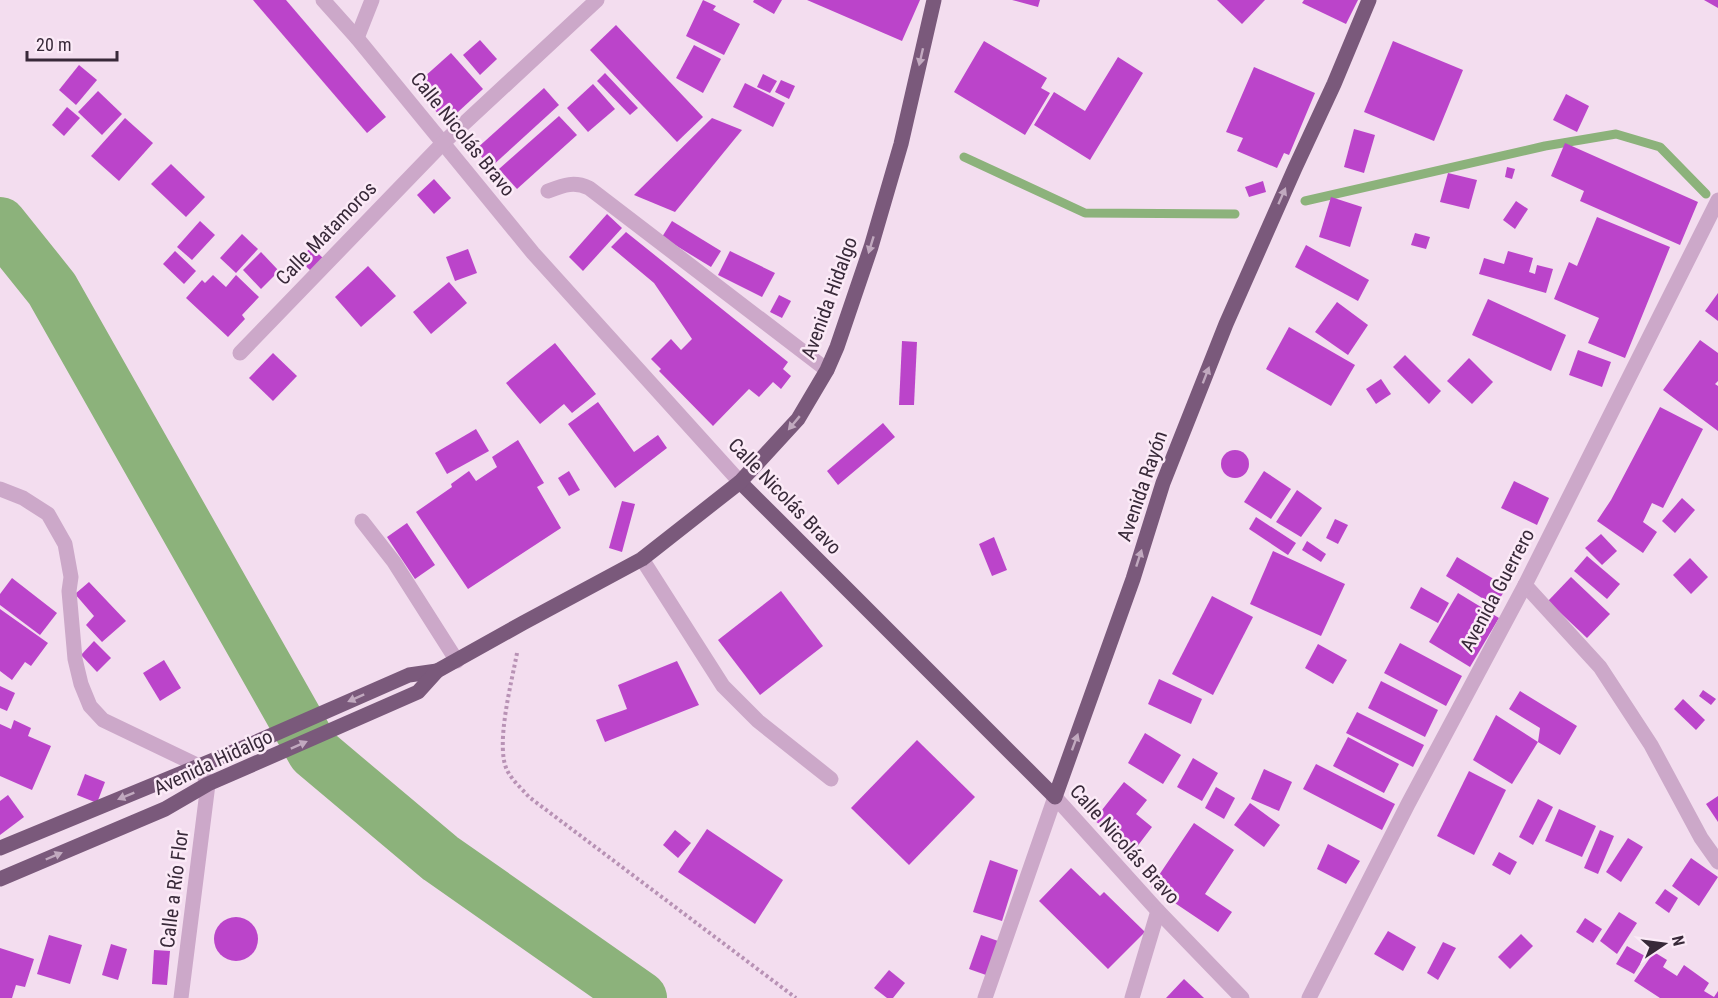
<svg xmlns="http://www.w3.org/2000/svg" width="1718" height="998" font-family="'Roboto Condensed',sans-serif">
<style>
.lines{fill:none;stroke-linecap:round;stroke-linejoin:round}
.stream{stroke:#8cb27b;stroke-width:9}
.river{stroke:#8cb27b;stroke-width:54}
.building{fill:#bb44ca}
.path{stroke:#b892b5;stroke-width:4;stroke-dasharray:3 3;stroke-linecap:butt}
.minor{stroke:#cca8c9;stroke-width:15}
.major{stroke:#7a597b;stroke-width:15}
.oneway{fill:#c1a9bf}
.labels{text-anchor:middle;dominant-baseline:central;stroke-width:5;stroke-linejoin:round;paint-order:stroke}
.street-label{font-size:20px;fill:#382939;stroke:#fbeaf7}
</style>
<rect width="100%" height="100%" fill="#f3ddef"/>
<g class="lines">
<g class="stream">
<path d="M964,157l121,56 150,1"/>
<path d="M1305,201l240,-55 71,-12 44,13 46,47"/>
</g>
<path class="river" d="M0,224l52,65 262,463 126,106 200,140"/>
</g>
<g class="building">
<path d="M253,0h33l100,117 -19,16z"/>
<path d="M703,0l13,6 -3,4 27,14 -16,31 -38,-19z"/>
<path d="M754,0h28l-8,14 -21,-12z"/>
<path d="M807,0h113l-18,41z"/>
<path d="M1012,0h28l-2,7z"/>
<path d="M1217,0h48l-23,24z"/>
<path d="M1304,0h54l-12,24 -44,-21z"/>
<path d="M1704,0h14v8z"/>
<path d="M616,25l87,92 -26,25 -87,-92z"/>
<path d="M480,40l17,19 -17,16 -17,-20z"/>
<path d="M984,41l63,37 -6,10 9,5 -25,42 -71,-43z"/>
<path d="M1393,41l70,29 -29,71 -70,-29z"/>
<path d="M694,45l27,14 -18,34 -27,-15z"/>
<path d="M451,53l32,36 -37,34 -32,-37z"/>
<path d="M1118,57l25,16 -53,87 -56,-35 20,-33 31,19z"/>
<path d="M79,65l18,15 -21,25 -17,-15z"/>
<path d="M1254,67l61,26 -26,62 -5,-2 -7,15 -40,-17 6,-13 -17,-6z"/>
<path d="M605,73l33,35 -8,7 -33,-34z"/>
<path d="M763,74l14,7 -7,12 -13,-6z"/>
<path d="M781,80l14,6 -6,13 -14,-7z"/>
<path d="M745,83l40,20 -12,24 -40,-20z"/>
<path d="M593,84l22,25 -27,23 -21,-24z"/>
<path d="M544,88l15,17 -68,62 -16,-17z"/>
<path d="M98,91l24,23 -20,21 -24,-23z"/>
<path d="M1566,94l23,12 -12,26 -24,-12z"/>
<path d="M67,107l13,11 -16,18 -12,-11z"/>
<path d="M559,116l18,19 -60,54 -18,-20z"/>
<path d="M125,118l28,25 -34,38 -28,-25z"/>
<path d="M712,118l30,12 -67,82 -41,-17z"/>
<path d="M1354,129l21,6 -11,38 -20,-6z"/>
<path d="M1565,143l133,59 -18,43 -100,-44 4,-10 -33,-15z"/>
<path d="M171,164l34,33 -19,20 -35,-33z"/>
<path d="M1507,167l8,2 -3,10 -7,-2z"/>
<path d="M1448,173l29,7 -8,29 -29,-7z"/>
<path d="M434,179l17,19 -17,16 -17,-19z"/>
<path d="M1263,181l3,11 -17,5 -4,-10z"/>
<path d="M1331,197l31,10 -12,40 -31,-10z"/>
<path d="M1516,201l12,8 -13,20 -12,-9z"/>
<path d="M607,214l15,14 -39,43 -14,-14z"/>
<path d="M1597,217l73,30 -45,111 -37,-15 11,-25 -45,-19 15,-37 8,4z"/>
<path d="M200,221l15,14 -23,25 -15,-13z"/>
<path d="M672,221l49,30 -10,16 -49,-30z"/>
<path d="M626,232l162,130 -5,7 8,7 -10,13 -8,-7 -14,15 -10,-8 -36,37 -54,-55 2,-2 -10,-10 20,-20 10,11 11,-11 -38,-56 -43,-36z"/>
<path d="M1415,233l15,4 -4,12 -15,-4z"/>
<path d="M242,234l16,15 -22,24 -16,-15z"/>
<path d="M1306,245l63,35 -11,21 -63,-34z"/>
<path d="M311,247l12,11 -12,13 -12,-11z"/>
<path d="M468,249l9,24 -22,8 -9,-24z"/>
<path d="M175,251l21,20 -12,13 -21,-20z"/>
<path d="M730,251l45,22 -13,24 -44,-22z"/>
<path d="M1508,251l25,7 -4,14 6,2 2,-9 16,4 -7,24 -67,-19 5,-16 20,6z"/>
<path d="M261,252l18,19 -18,18 -18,-19z"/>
<path d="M368,266l28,30 -35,31 -26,-30z"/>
<path d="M213,275l13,12 10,-12 23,22 -17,18 3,4 -17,18 -42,-39 16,-18 3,3z"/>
<path d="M449,282l18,21 -36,31 -18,-22z"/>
<path d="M1718,293v28l-13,-10z"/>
<path d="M779,295l12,6 -9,17 -12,-6z"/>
<path d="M1488,299l78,36 -15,36 -79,-36z"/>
<path d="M1337,302l31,23 -20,30 -33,-23z"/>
<path d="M1289,327l66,38 -24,41 -65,-37z"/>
<path d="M1700,340l18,13v28l-3,3 3,2v45l-55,-41z"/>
<path d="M902,341l15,1 -3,63h-15z"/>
<path d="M555,343l41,51 -24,19 -8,-9 -24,20 -34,-41z"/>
<path d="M1578,350l33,12 -9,25 -33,-12z"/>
<path d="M273,353l24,23 -24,25 -24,-23z"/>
<path d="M1405,355l36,36 -12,13 -36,-37z"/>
<path d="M1469,358l24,24 -21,22 -25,-23z"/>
<path d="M1381,379l10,15 -15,10 -10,-15z"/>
<path d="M598,402l36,50 24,-17 9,13 -52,40 -47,-64z"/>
<path d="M1660,407l43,22 -40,79 -11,-5 -9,19 14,10 -14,21 -46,-32 14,-21z"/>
<path d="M883,423l12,14 -57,48 -11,-14z"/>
<path d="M476,429l13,22 -42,23 -12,-21z"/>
<path d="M518,440l26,43 -7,4 24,41 -93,61 -52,-77 36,-25 -1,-3 18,-13 7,10 21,-14 -5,-10z"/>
<circle cx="1235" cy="464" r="14"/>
<path d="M569,471l11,19 -11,6 -11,-18z"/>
<path d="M1264,471l27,18 -20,30 -27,-17z"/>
<path d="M1514,481l35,17 -12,27 -36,-17z"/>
<path d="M1297,490l25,18 -21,29 -25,-15z"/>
<path d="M1682,498l13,12 -20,23 -13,-12z"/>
<path d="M622,501l13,3 -13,48 -13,-4z"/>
<path d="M1256,517l40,26 -8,12 -39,-26z"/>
<path d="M1335,519l13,6 -10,19 -12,-6z"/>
<path d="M407,523l28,42 -20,14 -28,-42z"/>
<path d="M1601,534l16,17 -15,14 -17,-17z"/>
<path d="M994,537l13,33 -15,6 -13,-32z"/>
<path d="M1307,541l19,13 -5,8 -19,-12z"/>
<path d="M1273,551l72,33 -24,52 -71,-32z"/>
<path d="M1587,556l33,28 -13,15 -33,-28z"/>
<path d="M1457,557l50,30 -12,19 -49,-30z"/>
<path d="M1690,558l18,19 -17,17 -18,-19z"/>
<path d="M1571,577l39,37 -23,24 -39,-37z"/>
<path d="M12,578l45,35 -17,22 -40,-30v-11z"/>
<path d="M89,582l37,39 -24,21 -16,-17 8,-9 -19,-22z"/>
<path d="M1421,587l28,16 -11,20 -28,-15z"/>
<path d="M781,591l42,55 -63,49 -42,-55z"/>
<path d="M1458,593l41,25 -29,49 -41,-25z"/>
<path d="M1212,596l41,21 -40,78 -41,-21z"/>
<path d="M0,609l48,34 -17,23 -6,-4 -13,18 -12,-9z"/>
<path d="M94,641l17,17 -14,14 -16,-17z"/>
<path d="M1400,643l62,33 -16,30 -62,-33z"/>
<path d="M1318,644l29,16 -14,24 -28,-16z"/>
<path d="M164,660l17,28 -21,13 -17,-28z"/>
<path d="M677,661l22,44 -94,37 -9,-22 31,-11 -9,-24z"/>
<path d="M1159,679l43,20 -11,25 -43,-20z"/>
<path d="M1381,681l57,29 -13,27 -57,-29z"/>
<path d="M0,686l15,7 -8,18 -7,-3z"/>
<path d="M1703,690l13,9 -5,6 -12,-9z"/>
<path d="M1520,691l57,35 -17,29 -22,-13 2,-14 -31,-19z"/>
<path d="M1683,699l22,21 -9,10 -22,-21z"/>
<path d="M1357,712l67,33 -11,22 -67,-34z"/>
<path d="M1496,715l42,27 -26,42 -39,-24z"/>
<path d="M14,720l17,8 -3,8 23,10 -19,44 -32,-14v-52l11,5z"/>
<path d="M1145,733l36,22 -18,29 -35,-21z"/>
<path d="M1348,737l51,27 -15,29 -51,-27z"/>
<path d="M917,740l58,57 -66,68 -58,-57z"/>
<path d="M1193,758l25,15 -16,28 -25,-14z"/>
<path d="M1316,764l79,40 -13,26 -79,-41z"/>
<path d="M1264,769l28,13 -13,29 -28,-12z"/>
<path d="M1469,771l37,19 -32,65 -37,-19z"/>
<path d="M85,774l20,8 -8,21 -20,-8z"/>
<path d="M1124,782l23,18 -11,14 16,13 -19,25 -39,-32z"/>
<path d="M1216,787l19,11 -11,21 -19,-11z"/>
<path d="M8,795l16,22 -24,18v-34z"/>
<path d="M1718,796v26l-12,-18z"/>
<path d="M1538,799l15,8 -20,38 -14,-8z"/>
<path d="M1250,803l30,22 -16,22 -30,-22z"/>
<path d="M1559,809l37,17 -14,31 -37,-16z"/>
<path d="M1194,823l40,27 -29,44 27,18 -14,20 -67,-45z"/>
<path d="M707,829l76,51 -28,44 -77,-52z"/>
<path d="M675,830l16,13 -13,15 -15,-13z"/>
<path d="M1600,830l14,6 -16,38 -14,-6z"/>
<path d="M1628,838l15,9 -22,35 -15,-10z"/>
<path d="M1328,844l32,17 -14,23 -29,-15z"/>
<path d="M1499,852l18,10 -7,13 -18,-10z"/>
<path d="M1691,858l27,19 -19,29 -27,-20z"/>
<path d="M990,860l28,10 -16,51 -29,-9z"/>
<path d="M1071,868l29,28 4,-4 41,40 -37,37 -69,-68z"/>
<path d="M1665,889l13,9 -9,15 -14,-10z"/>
<path d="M1619,912l18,11 -20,31 -17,-13z"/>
<circle cx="236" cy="939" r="22"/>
<path d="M1585,918l17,11 -9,14 -17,-11z"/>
<path d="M1388,931l28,16 -13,24 -29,-17z"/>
<path d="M1521,934l12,12 -23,23 -12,-12z"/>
<path d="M49,935l33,10 -12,39 -33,-10z"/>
<path d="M981,935l17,6 -12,34 -17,-6z"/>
<path d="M1443,942l13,6 -18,32 -11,-7z"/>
<path d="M111,944l16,5 -9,31 -16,-5z"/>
<path d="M1627,946l18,10 -11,18 -18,-10z"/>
<path d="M0,948l34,11 -9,28 -9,-2 -4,13h-12z"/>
<path d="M154,950l16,1 -3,34 -15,-1z"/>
<path d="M1654,952l13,8 -4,7 14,9 7,-11 25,18 -5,8 10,6 4,-6v7h-58l-26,-17z"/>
<path d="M889,970l16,13 -12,15h-6l-13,-10z"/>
<path d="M1184,979l20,19h-38z"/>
</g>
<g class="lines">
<path class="path" d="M517,653c-5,28 -23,95 -9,119 5,9 14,17 21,25l267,201"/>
<g class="minor">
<path d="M323,0l34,38 176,215 207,229"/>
<path d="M357,38l15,-38"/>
<path d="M548,191c16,-6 26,-10 41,-3l238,182"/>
<path d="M240,353l203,-210 154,-143"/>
<path d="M0,489l23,9 25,16 17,30 6,33 -2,14 6,68 6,25 9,22 13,14 96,46 9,18 -27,214"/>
<path d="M362,521l32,41 63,99"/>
<path d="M642,559l81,127 35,35 73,58"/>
<path d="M1525,585l75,82 51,78 50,93 17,24"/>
<path d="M985,998l70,-201 103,114 84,87"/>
<path d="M1132,998l26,-87"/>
<path d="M1309,998l99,-194 117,-219 193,-385"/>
</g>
<g class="major">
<path d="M740,482l315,315 78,-218 30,-96 63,-159 69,-156 39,-84 35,-84"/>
<path d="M0,848l238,-98 171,-75 28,-4"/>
<path d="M0,879l165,-70 43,-25 210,-92 19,-21 86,-48 119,-64 98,-77 58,-63 29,-49 10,-23 34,-100 30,-103 33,-144"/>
</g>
</g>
<defs><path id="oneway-solid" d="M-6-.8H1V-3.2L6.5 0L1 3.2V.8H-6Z" transform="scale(1.5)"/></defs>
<g class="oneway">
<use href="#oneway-solid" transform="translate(921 57) rotate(103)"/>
<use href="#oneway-solid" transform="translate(1282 196) rotate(-66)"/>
<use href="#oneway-solid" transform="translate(871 245) rotate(107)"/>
<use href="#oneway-solid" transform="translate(1206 375) rotate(-69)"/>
<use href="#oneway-solid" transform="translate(794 423) rotate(130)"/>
<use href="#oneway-solid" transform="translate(1139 558) rotate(-72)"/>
<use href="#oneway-solid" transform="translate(356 698) rotate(156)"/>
<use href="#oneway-solid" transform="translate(1075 742) rotate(-70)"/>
<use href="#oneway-solid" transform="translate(299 745) rotate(-24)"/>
<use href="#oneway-solid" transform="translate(126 796) rotate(158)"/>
<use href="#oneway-solid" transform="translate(54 856) rotate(-23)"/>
</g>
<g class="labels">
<g class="street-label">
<text transform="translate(463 134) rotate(51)">Calle Nicolás Bravo</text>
<text transform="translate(326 233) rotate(-46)">Calle Matamoros</text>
<text transform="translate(829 298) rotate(-70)">Avenida Hidalgo</text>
<text transform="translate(1142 486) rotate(-71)">Avenida Rayón</text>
<text transform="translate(785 496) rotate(46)">Calle Nicolás Bravo</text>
<text transform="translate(1497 590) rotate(-62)">Avenida Guerrero</text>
<text transform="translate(213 762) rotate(-25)">Avenida Hidalgo</text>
<text transform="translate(1125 844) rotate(48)">Calle Nicolás Bravo</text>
<text transform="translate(174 889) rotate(-83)">Calle a Río Flor</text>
</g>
</g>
<g transform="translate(1664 944) rotate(77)" stroke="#fbeaf7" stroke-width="4.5" paint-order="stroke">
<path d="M0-4.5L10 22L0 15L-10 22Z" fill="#382939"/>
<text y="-9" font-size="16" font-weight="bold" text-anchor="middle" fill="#382939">N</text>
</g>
<path d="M27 51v9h90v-9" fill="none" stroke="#382939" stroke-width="3"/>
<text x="36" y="51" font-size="18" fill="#382939" stroke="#fbeaf7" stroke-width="4.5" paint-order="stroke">20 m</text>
</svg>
